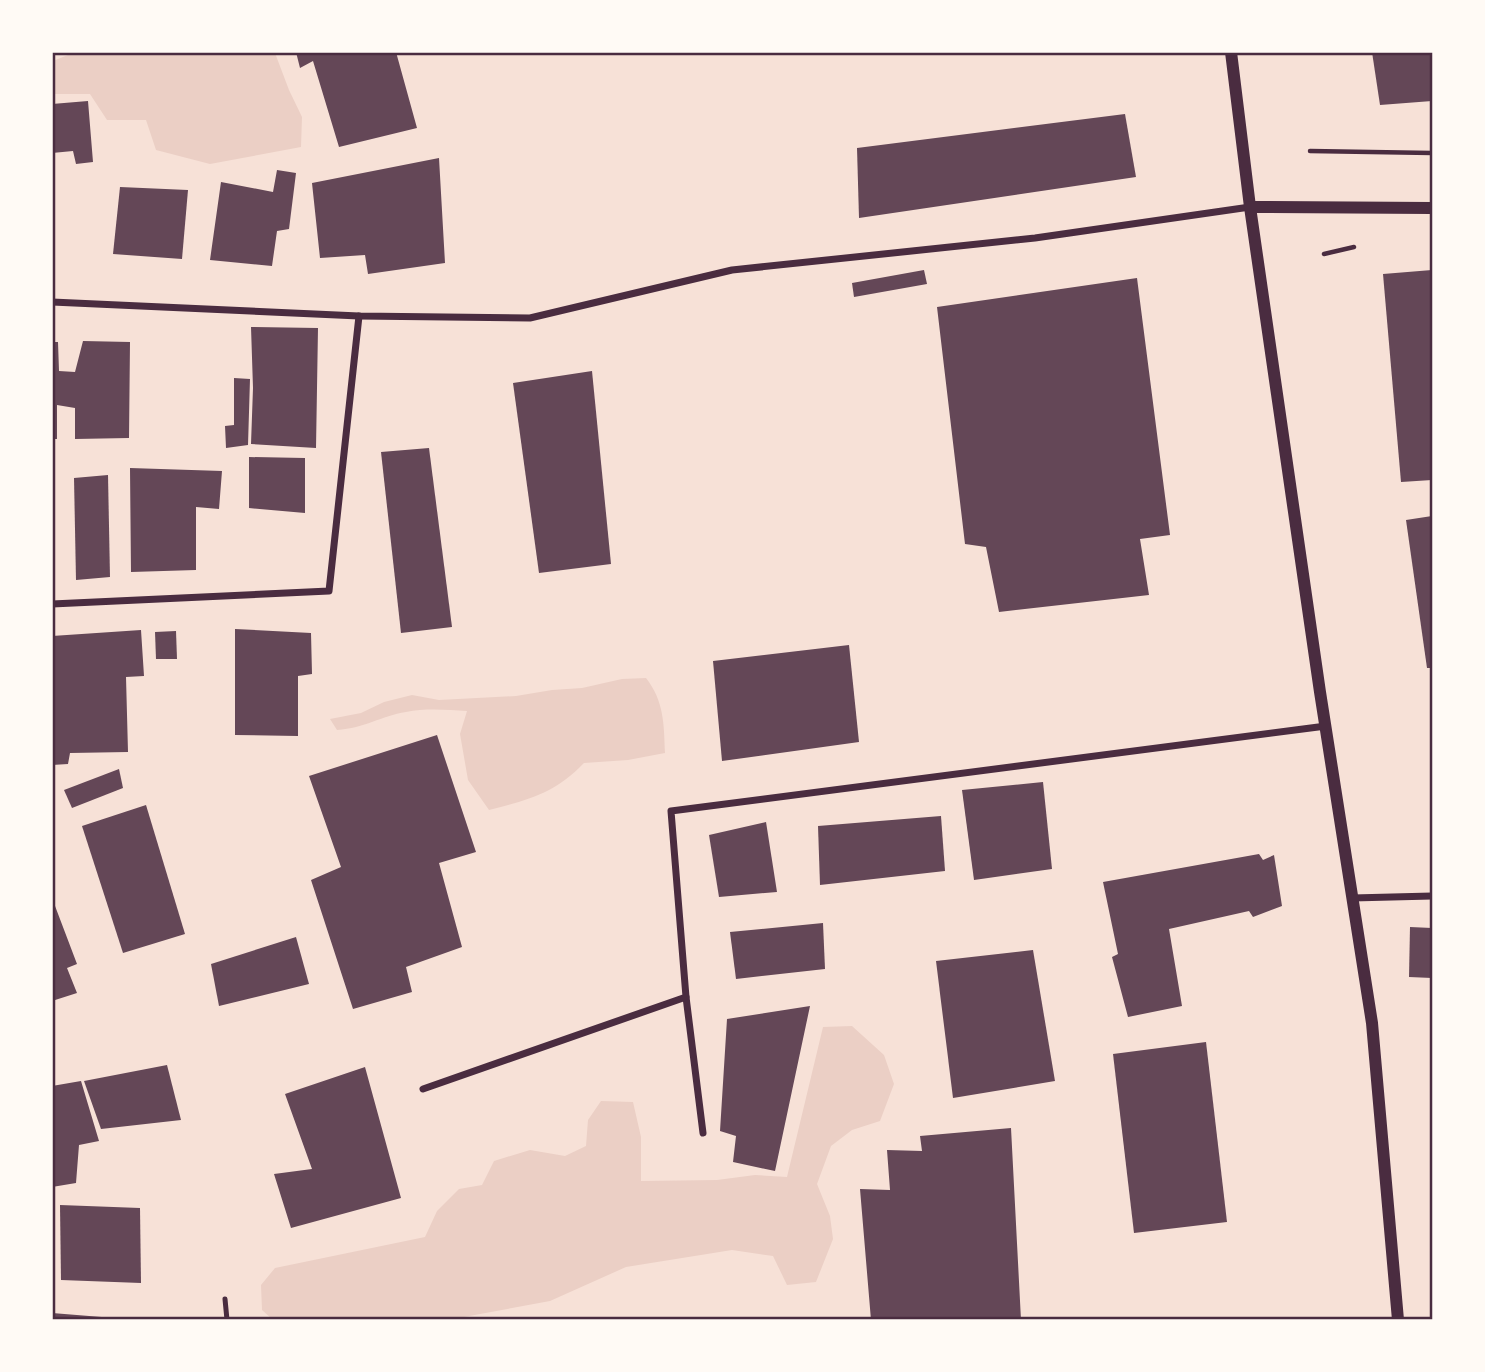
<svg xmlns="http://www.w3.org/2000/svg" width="1485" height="1372" font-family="'Golos Text',sans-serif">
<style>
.green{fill:#ebcfc5}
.building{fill:#644757}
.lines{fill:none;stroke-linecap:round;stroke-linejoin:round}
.path{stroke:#4a2c40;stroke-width:4.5}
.service{stroke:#4a2c40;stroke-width:5}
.minor{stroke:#4a2c40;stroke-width:7}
.tertiary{stroke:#4a2c40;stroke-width:12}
.neatline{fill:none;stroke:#4a2c40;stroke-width:2.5}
</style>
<rect width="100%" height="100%" fill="#f7e1d7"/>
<g class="green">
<path d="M73,53h202l14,37 13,27 -1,30 -91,17 -54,-14 -10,-30h-39l-17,-26h-37v-33z"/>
<path d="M646,678c18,23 18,46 19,75l-37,7 -44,3c-29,30 -55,37 -95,47l-21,-30 -8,-46 7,-23c-19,-1 -41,-3 -61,1 -25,4 -41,16 -69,18l-7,-11 31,-6 23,-11 28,-7 27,5 77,-4 36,-6 30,-2 40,-9z"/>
<path d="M852,1026l32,29 10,29 -14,37 -28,9 -21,16 -14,38 13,32 3,23 -17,43 -29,3 -14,-29 -41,-6 -106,17 -76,34 -97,18h-181l-10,-9 -1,-25 14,-17 150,-31 12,-26 22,-22 23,-4 12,-24 36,-11 35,6 21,-10 2,-26 13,-19 32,1 8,35v44l76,-1 38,-5 32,2 36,-150z"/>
</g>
<g class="building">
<path d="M296,52h100l21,76 -78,19 -26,-86 -13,7z"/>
<path d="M1372,52h60v49l-52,4z"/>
<path d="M88,101l5,61 -17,2 -3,-13 -21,2v-49z"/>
<path d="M1125,114l11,63 -277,41 -2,-70z"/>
<path d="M439,158l6,105 -77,11 -3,-19 -45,3 -8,-75z"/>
<path d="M277,170l19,3 -7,56 -12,2 -5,35 -62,-6 11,-78 52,10z"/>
<path d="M120,187l68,3 -6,69 -69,-5z"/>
<path d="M924,270l3,14 -73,13 -2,-14z"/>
<path d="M1432,270v210l-31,2 -18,-208z"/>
<path d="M1137,278l33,257 -30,4 9,56 -150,17 -13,-65 -21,-3 -28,-237z"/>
<path d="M251,327l67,1 -2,120 -65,-4 2,-56z"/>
<path d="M83,341l47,1 -1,96 -54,1v-31l-18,-3v34h-5v-97h6l1,29 16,1z"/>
<path d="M592,371l19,193 -72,9 -26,-190z"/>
<path d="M234,378l16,1 -2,66 -22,3 -1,-22 9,-1z"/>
<path d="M429,448l23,179 -51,6 -20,-181z"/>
<path d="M249,457l56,1v55l-56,-5z"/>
<path d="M130,468l92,3 -3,38 -23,-2v63l-65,2z"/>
<path d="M108,475l2,102 -34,3 -2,-102z"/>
<path d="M1432,516v152h-5l-21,-148z"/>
<path d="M235,629l76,4 1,41 -14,2v60l-63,-1z"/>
<path d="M141,630l3,46 -18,1 2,75 -58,1 -2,11 -16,1v-129z"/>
<path d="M176,631l1,28h-21l-1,-27z"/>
<path d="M849,645l10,97 -137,19 -9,-100z"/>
<path d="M437,735l39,117 -37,11 23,84 -56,20 6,25 -59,17 -42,-129 30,-13 -32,-91z"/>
<path d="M119,769l4,19 -51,20 -8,-18z"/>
<path d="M1043,782l9,87 -78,11 -12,-90z"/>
<path d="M146,805l39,129 -62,19 -41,-127z"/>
<path d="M941,816l4,55 -125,14 -2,-59z"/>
<path d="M766,822l11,70 -58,5 -10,-62z"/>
<path d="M1259,854l4,6 11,-5 8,51 -29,11 -4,-6 -80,18 13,77 -54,11 -16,-60 6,-3 -15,-72z"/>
<path d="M52,898l25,66 -10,4 10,25 -25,8z"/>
<path d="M823,923l2,46 -89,10 -6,-47z"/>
<path d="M1410,927l22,1v50l-23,-1z"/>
<path d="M296,937l13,47 -90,22 -8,-42z"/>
<path d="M1033,950l22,131 -102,17 -17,-137z"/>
<path d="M810,1006l-35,165 -42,-9 3,-26 -16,-5 7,-112z"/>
<path d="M1206,1042l21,180 -93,11 -21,-179z"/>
<path d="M167,1065l14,55 -80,9 -17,-48z"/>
<path d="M365,1067l36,131 -110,30 -17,-54 38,-5 -27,-75z"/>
<path d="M81,1081l18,60 -20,4 -3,38 -24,4v-101z"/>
<path d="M1011,1128l10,192h-150l-11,-131 30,1 -3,-40 35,1 -2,-15z"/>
<path d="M60,1205l80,3 1,75 -80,-3z"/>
<path d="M52,1313l62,5v2h-62z"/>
</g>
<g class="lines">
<g class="path">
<path d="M1310,151l122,2"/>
<path d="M1324,254l30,-7"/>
</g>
<path class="service" d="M225,1299l2,21"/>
<g class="minor">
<path d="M52,302l307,14 171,2 202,-48 303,-32 215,-31"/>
<path d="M52,604l277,-13 30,-275"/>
<path d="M1352,898l80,-2"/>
<path d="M686,997l17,136"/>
<path d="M423,1089l263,-92 -15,-186 655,-85"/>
</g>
<g class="tertiary">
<path d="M1231,52l19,155 70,485 52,331 26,297"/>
<path d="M1250,207l182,1"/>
</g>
</g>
<rect width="1485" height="1372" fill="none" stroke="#fffaf5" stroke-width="108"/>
<rect x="54" y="54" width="1377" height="1264" class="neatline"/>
</svg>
